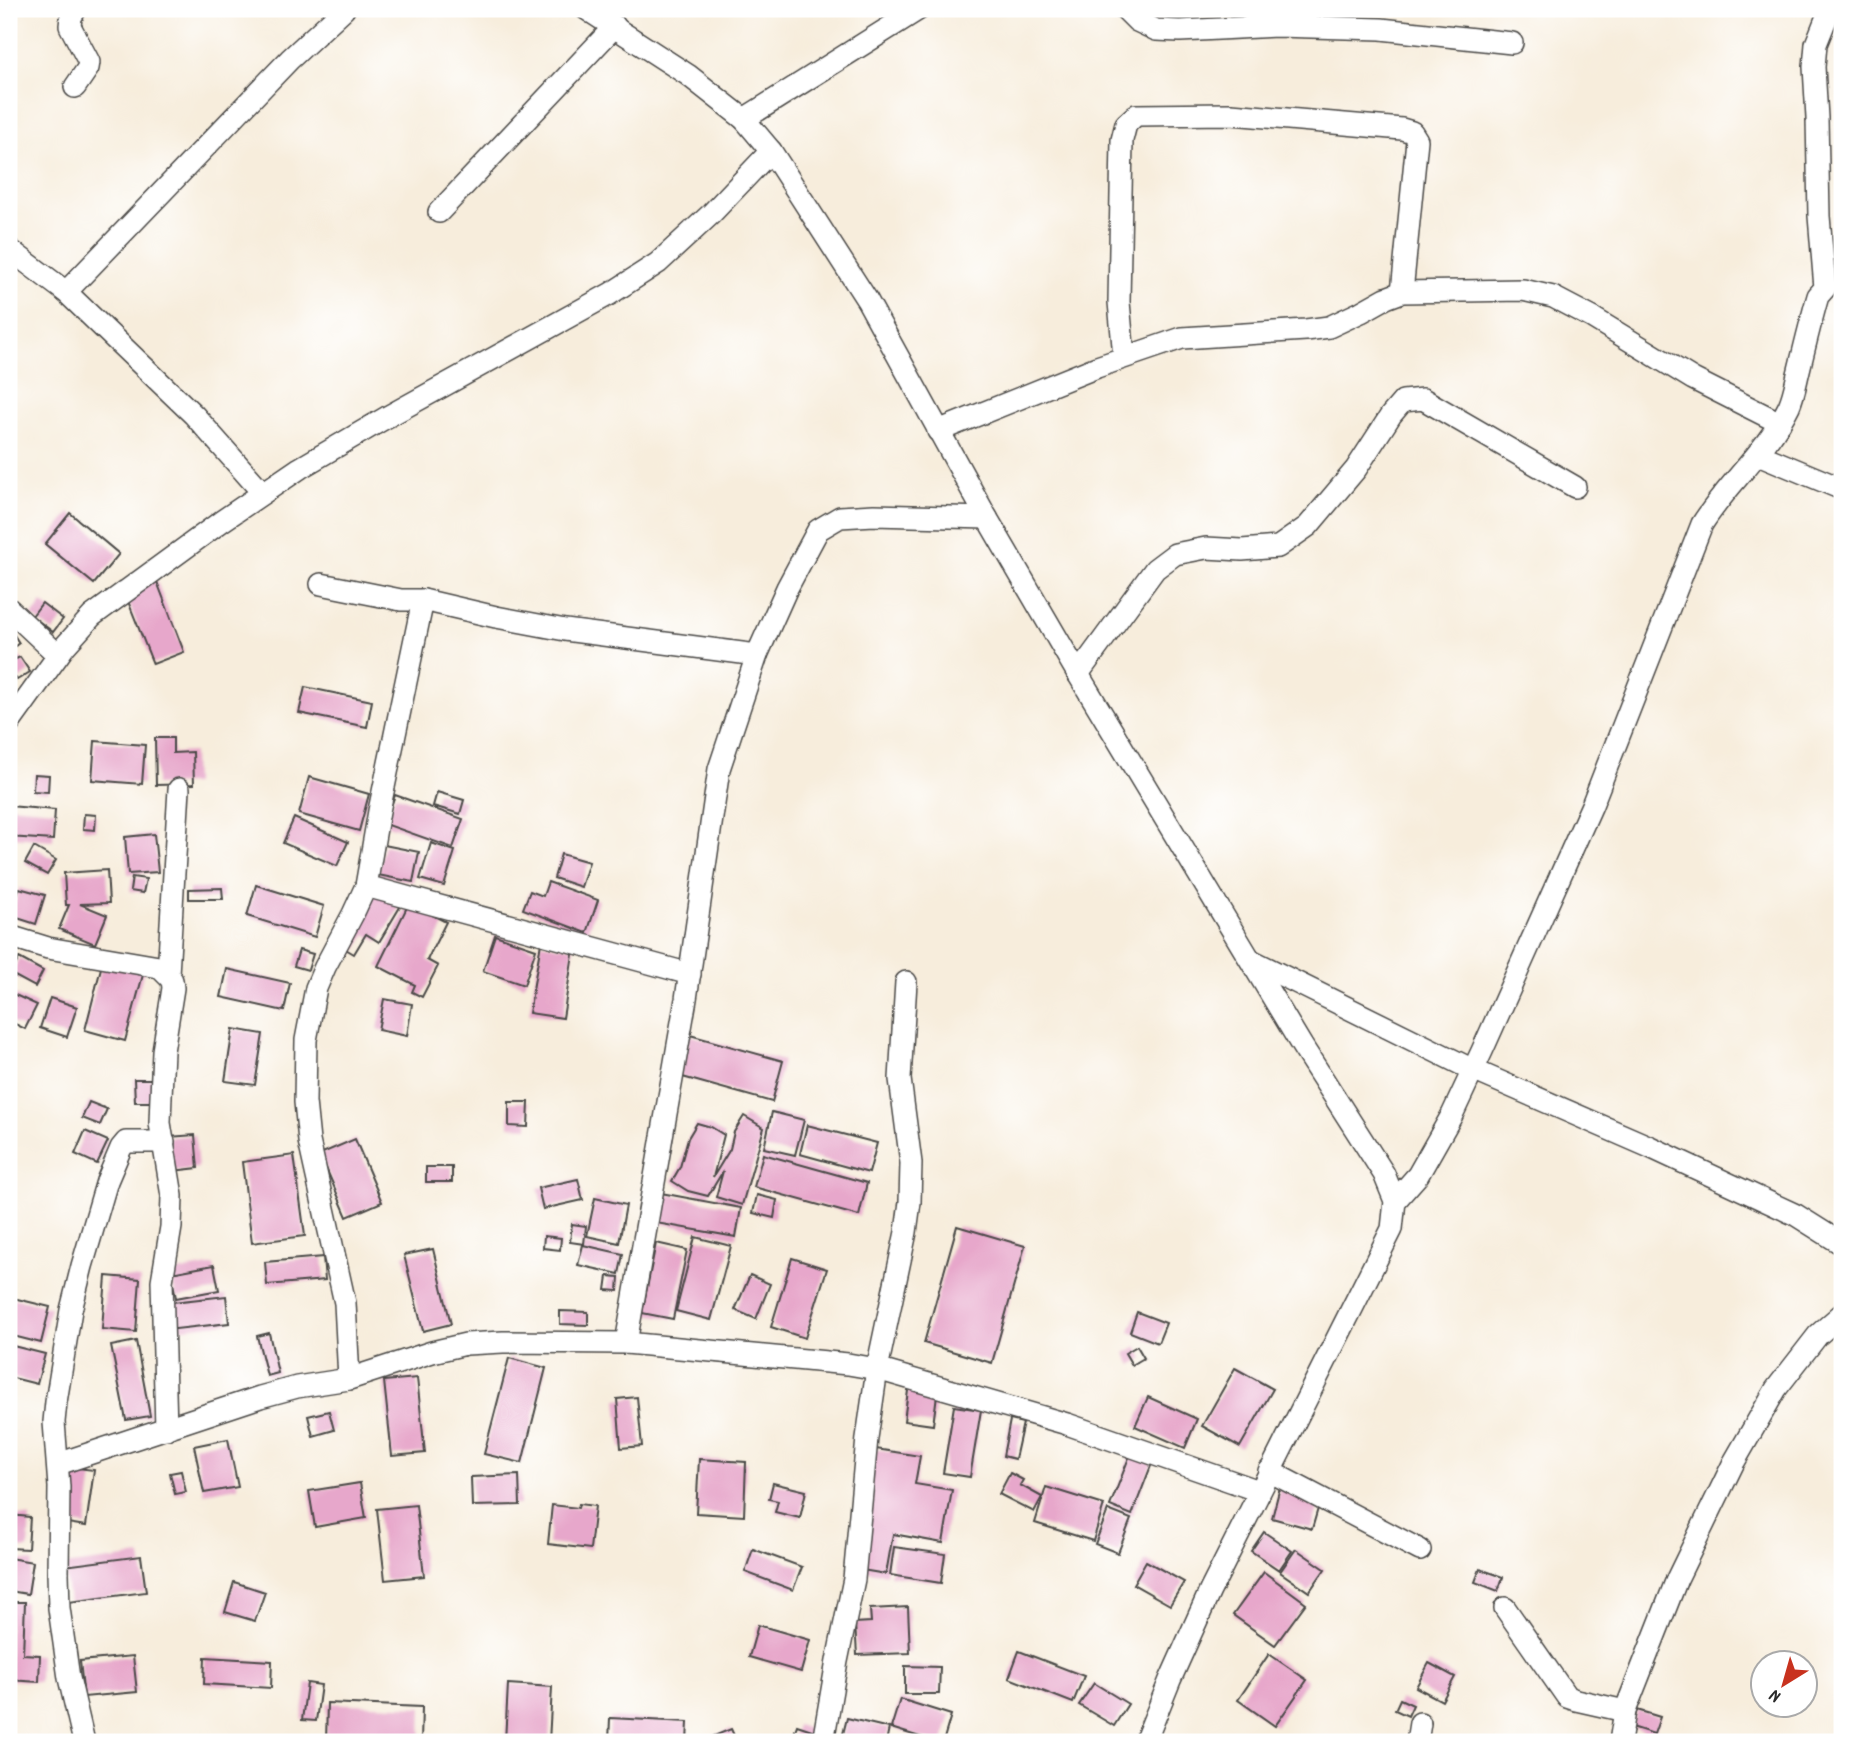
<svg xmlns="http://www.w3.org/2000/svg" width="1851" height="1751" font-family="Dekko,sans-serif">
<style>
.building{fill:#e7a7cb}
.lines{fill:none;stroke-linecap:round;stroke-linejoin:round}
.minor-casing{stroke:#4a4846;stroke-width:24}
.minor{stroke:#fff;stroke-width:21}
</style>
<rect width="100%" height="100%" fill="#fff"/>
<filter id="ink" filterUnits="userSpaceOnUse"><feTurbulence type="fractalNoise" baseFrequency=".0143" numOctaves="2"/><feDisplacementMap in="SourceGraphic" scale="14" xChannelSelector="R" yChannelSelector="G"/><feConvolveMatrix kernelMatrix="1 2 1 2 8 2 1 2 1" color-interpolation-filters="sRGB"/></filter>
<filter id="wash" filterUnits="userSpaceOnUse"><feTurbulence type="fractalNoise" baseFrequency=".00686" numOctaves="4" result="noise"/><feDisplacementMap in="SourceGraphic" scale="28" xChannelSelector="R" yChannelSelector="G"/><feGaussianBlur stdDeviation="1.57" result="paint"/><feColorMatrix in="noise" values="0 0 0 0 0 0 0 0 0 0 0 0 0 0 0 0 0 1.4 0 .05"/><feComposite in="paint" operator="in"/></filter>
<g filter="url(#wash)">
<rect width="100%" height="100%" fill="#f7eddc"/>
<g id="blocks">
<g class="building">
<path d="M70,513l49,41 -25,30 -49,-40z"/>
<path d="M156,579l28,73 -31,12 -29,-73z"/>
<path d="M42,603l21,16 -10,13 -21,-16z"/>
<path d="M9,627l10,16 -9,7 6,9 4,-2 10,15 -13,8 -8,-12z"/>
<path d="M305,687l67,14 -5,26 -68,-14z"/>
<path d="M155,738h18v15l20,-1 1,32 -38,1z"/>
<path d="M95,741l50,4 -3,39 -50,-4z"/>
<path d="M34,774l15,1 -1,17 -15,-1z"/>
<path d="M309,777l60,17 -10,37 -60,-17z"/>
<path d="M437,792l27,8 -4,14 -27,-8z"/>
<path d="M395,795l68,24 -10,29 -68,-24z"/>
<path d="M9,806l46,4 -2,30 -44,-3z"/>
<path d="M84,814l12,1 -1,15 -12,-1z"/>
<path d="M294,818l54,24 -11,24 -54,-23z"/>
<path d="M154,834l4,38 -30,2 -3,-37z"/>
<path d="M431,843l24,8 -11,35 -24,-7z"/>
<path d="M384,845l35,7 -6,30 -35,-7z"/>
<path d="M34,847l22,13 -9,15 -22,-12z"/>
<path d="M561,854l28,8 -8,25 -27,-9z"/>
<path d="M107,870l2,33 -29,1 27,11 -12,29 -36,-15 10,-24h-3l-2,-32z"/>
<path d="M132,877l14,2 -3,14 -13,-2z"/>
<path d="M548,882l50,18 -11,33 -64,-24 7,-18 13,5z"/>
<path d="M256,885l68,21 -9,31 -68,-21z"/>
<path d="M19,888l26,7 -9,29 -25,-8z"/>
<path d="M222,888l1,11h-34v-10z"/>
<path d="M373,890l27,17 -21,35 -13,-8 -12,20 -15,-9z"/>
<path d="M409,903l37,19 -19,38 11,6 -16,31 -10,-5 3,-7 -37,-19z"/>
<path d="M495,935l41,14 -12,36 -41,-14z"/>
<path d="M541,943l33,5 -11,70 -34,-5z"/>
<path d="M299,950l14,4 -5,16 -14,-4z"/>
<path d="M19,958l24,13 -8,16 -24,-13z"/>
<path d="M103,960l41,11 -19,70 -40,-11z"/>
<path d="M227,969l63,14 -6,28 -63,-14z"/>
<path d="M13,994l24,11 -12,24 -16,-8v-19z"/>
<path d="M50,998l27,9 -10,30 -27,-9z"/>
<path d="M384,999l28,5 -5,32 -29,-6z"/>
<path d="M233,1029l30,5 -8,51 -30,-4z"/>
<path d="M690,1035l93,26 -11,41 -93,-26z"/>
<path d="M134,1079h21l1,23h-21z"/>
<path d="M89,1102l18,7 -7,16 -18,-7z"/>
<path d="M509,1102h20l-1,25 -19,-1z"/>
<path d="M772,1112l32,8 -9,35 -31,-7z"/>
<path d="M744,1116l20,12 -22,77 -26,-8 7,-26 -15,25 -20,-5 -16,-10 8,-14 8,-29 9,-15 14,4 13,8 -11,42 17,-28 4,-17z"/>
<path d="M807,1125l70,18 -8,30 -69,-19z"/>
<path d="M85,1131l23,10 -11,23 -22,-10z"/>
<path d="M195,1135l3,33 -25,3 -4,-34z"/>
<path d="M355,1139l27,63 -35,15 -27,-63z"/>
<path d="M763,1154l104,29 -8,33 -105,-29z"/>
<path d="M294,1155l11,81 -53,7 -10,-81z"/>
<rect x="426" y="1167" width="26" height="15"/>
<path d="M578,1179l5,21 -40,9 -5,-21z"/>
<path d="M661,1193l80,15 -5,29 -80,-14z"/>
<path d="M757,1195l20,5 -3,18 -21,-5z"/>
<path d="M595,1198l31,7 -7,38 -32,-7z"/>
<path d="M572,1224l14,2 -2,18 -14,-2z"/>
<path d="M957,1226l68,20 -33,117 -68,-20z"/>
<path d="M544,1236l17,2 -1,12 -17,-2z"/>
<path d="M695,1237l36,9 -20,74 -35,-9z"/>
<path d="M656,1243l31,7 -14,69 -31,-6z"/>
<path d="M583,1245l40,9 -4,20 -41,-9z"/>
<path d="M433,1249l18,75 -28,7 -19,-76z"/>
<path d="M323,1257l2,23 -58,5 -2,-23z"/>
<path d="M792,1258l35,11 -22,69 -34,-11z"/>
<path d="M214,1265l5,25 -43,8 -5,-25z"/>
<path d="M750,1275l20,9 -14,35 -21,-9z"/>
<path d="M106,1276l34,3 -4,53 -34,-3z"/>
<path d="M608,1276l11,1 -1,14 -12,-1z"/>
<path d="M226,1296l3,27 -62,7 -3,-27z"/>
<path d="M9,1297l41,10 -9,36 -32,-8z"/>
<path d="M560,1311l28,1v13l-28,-1z"/>
<path d="M1137,1312l29,11 -8,20 -28,-11z"/>
<path d="M269,1333l9,40 -11,3 -10,-40z"/>
<path d="M136,1341l14,75 -24,4 -15,-74z"/>
<path d="M9,1345l36,9 -8,30 -28,-7z"/>
<path d="M1137,1346l7,12 -12,7 -7,-12z"/>
<path d="M509,1358l37,10 -24,95 -38,-9z"/>
<path d="M1235,1368l38,21 -33,58 -38,-21z"/>
<path d="M417,1378l8,75 -33,3 -8,-75z"/>
<path d="M909,1383l29,4 -5,38 -29,-4z"/>
<path d="M637,1397l5,49 -21,2 -4,-49z"/>
<path d="M1148,1397l49,22 -12,29 -50,-22z"/>
<path d="M954,1406l27,4 -11,67 -27,-4z"/>
<path d="M329,1411l5,19 -21,6 -5,-20z"/>
<path d="M1010,1420l13,3 -8,36 -12,-3z"/>
<path d="M228,1439l10,48 -34,6 -10,-47z"/>
<path d="M876,1449l44,7 -5,28 37,6 -9,53 -50,-9 -7,40 -30,-5z"/>
<path d="M1130,1455l22,8 -20,52 -22,-9z"/>
<path d="M699,1459l47,3 -2,54 -48,-3z"/>
<path d="M69,1467l25,3 -8,56 -25,-4z"/>
<path d="M181,1471l5,21 -11,2 -5,-21z"/>
<path d="M1010,1473l13,7 -3,5 22,12 -8,15 -35,-18z"/>
<path d="M519,1475l1,30 -48,1 -1,-29z"/>
<path d="M360,1483l6,35 -51,9 -6,-36z"/>
<path d="M773,1483l33,8 -6,27 -25,-6 3,-11 -9,-2z"/>
<path d="M1046,1487l58,18 -11,36 -58,-18z"/>
<path d="M1280,1487l41,11 -9,31 -40,-11z"/>
<path d="M579,1504l16,2 -5,43 -42,-5 4,-39 26,3z"/>
<path d="M416,1505l8,71 -39,4 -8,-71z"/>
<path d="M1108,1510l23,9 -13,34 -23,-9z"/>
<path d="M9,1515l21,2 -2,32 -19,-1z"/>
<path d="M1264,1532l28,19 -13,19 -28,-19z"/>
<path d="M894,1547l51,7 -4,29 -51,-8z"/>
<path d="M753,1549l49,18 -9,23 -48,-18z"/>
<path d="M1296,1549l29,20 -16,23 -29,-20z"/>
<path d="M141,1556l5,36 -77,10 -5,-36z"/>
<path d="M9,1558l24,4 -5,32 -19,-3z"/>
<path d="M1146,1561l38,21 -14,23 -37,-21z"/>
<path d="M1480,1569l23,8 -5,14 -23,-9z"/>
<path d="M1264,1572l42,31 -31,42 -42,-30z"/>
<path d="M234,1582l31,10 -10,29 -30,-9z"/>
<path d="M9,1602h16l-2,52 17,1 -1,27 -30,-2z"/>
<path d="M908,1607l2,46 -53,2 -2,-32 16,-1 -1,-13z"/>
<path d="M758,1625l52,15 -9,32 -52,-15z"/>
<path d="M1019,1651l65,25 -11,27 -64,-25z"/>
<path d="M1269,1654l38,26 -32,46 -37,-26z"/>
<path d="M133,1656l4,36 -53,5 -4,-36z"/>
<path d="M205,1657l67,4 -1,27 -67,-4z"/>
<path d="M1429,1663l26,14 -13,24 -26,-14z"/>
<path d="M905,1666l35,1 -1,27h-34z"/>
<path d="M307,1683l14,2 -5,36 -14,-1z"/>
<path d="M1094,1683l34,21 -14,22 -35,-21z"/>
<path d="M508,1684l44,3 -3,55h-44z"/>
<path d="M900,1699l51,16 -8,27h-7l-45,-14z"/>
<path d="M1400,1699l13,6 -5,11 -13,-6z"/>
<path d="M327,1703l95,4 -1,35h-95z"/>
<path d="M1637,1710l23,7 -6,17 -22,-7z"/>
<path d="M610,1718l78,4 -1,20h-78z"/>
<path d="M847,1718l42,10 -3,14h-45z"/>
<path d="M797,1725l15,5 -3,12h-18z"/>
<path d="M731,1729l6,13h-20l-3,-6z"/>
</g>
</g>
</g>
<g filter="url(#ink)">
<use href="#blocks" fill-opacity="0" stroke="#4a4846" stroke-width="2"/>
<g class="lines">
<defs>
<g id="minor">
<path d="M586,9l102,66 56,44 27,32 96,149 120,218 91,156 224,372 82,128 11,27 -3,28 -182,362 -40,89 -25,62"/>
<path d="M1125,9l12,12 19,9 24,1 97,-5 104,3 131,14"/>
<path d="M75,87l13,-19 1,-6 -19,-36 1,-9 5,-8"/>
<path d="M744,119l175,-110"/>
<path d="M439,212l176,-186"/>
<path d="M9,249l57,43 54,52 74,71 69,78"/>
<path d="M66,292l224,-233 54,-50"/>
<path d="M1124,357l-5,-55 3,-162 4,-16 10,-9 95,-1 171,15 10,3 5,8 -15,152"/>
<path d="M938,431l159,-64 85,-29 124,-8 23,-3 32,-15 25,-14 16,-6 121,-2 30,7 40,21 100,61 87,44"/>
<path d="M1758,454l84,35"/>
<path d="M321,584l80,16h22l73,17 69,13 192,25"/>
<path d="M9,609l49,46"/>
<path d="M1078,674l77,-105 20,-15 31,-6 36,2 36,-3 30,-21 48,-57 35,-54 12,-14 20,-2 152,88"/>
<path d="M9,724l56,-78 27,-30 130,-95 78,-53 87,-51 223,-123 48,-31 53,-49 60,-63"/>
<path d="M366,886l324,88"/>
<path d="M9,936l39,12 111,19 13,13 1,8 -10,63 -2,45 -1,27 12,73 -1,31 -9,54 4,148"/>
<path d="M1251,960l222,110 177,77 146,68 46,29"/>
<path d="M168,974l11,-185"/>
<path d="M1395,1201l23,-26 34,-60 30,-64 110,-246 110,-281c26,-41 65,-73 87,-118 5,-11 7,-24 10,-36 6,-25 12,-50 19,-74l7,-8 -6,-72 -2,-98 -3,-51 2,-23 14,-35"/>
<path d="M626,1343l60,-344 33,-230 38,-114 30,-67 31,-58 22,-13 34,-2 113,3"/>
<path d="M349,1379l-4,-76 -36,-162 -4,-39 1,-62 10,-52 9,-21 28,-53 13,-28 13,-75 44,-211"/>
<path d="M58,1464l202,-67 37,-10 52,-8 83,-27 34,-8 37,-2 123,1 222,21 29,5 190,55 192,67"/>
<path d="M1269,1471l151,79"/>
<path d="M1505,1608l62,89 9,3 49,11"/>
<path d="M84,1742l-15,-64 -10,-70 -1,-35 1,-86 -5,-65 2,-20 15,-92 11,-44 25,-85 14,-33 5,-6h38"/>
<path d="M823,1742l14,-81 17,-82 13,-141 10,-69 29,-137 4,-30 1,-39 -11,-84 6,-97"/>
<path d="M1417,1742l3,-19"/>
<path d="M1620,1742l5,-31 52,-132 57,-117 42,-73 42,-54 24,-21"/>
</g>
</defs>
<use href="#minor" class="minor-casing"/>
<use href="#minor" class="minor"/>
</g>
</g>
<rect width="1851" height="1751" fill="none" stroke="#fff" stroke-width="35"/>
<g transform="translate(1784 1684) rotate(217)"><circle r="33" fill="#ffffff" stroke="#aaaaaa" stroke-width="2"/>
<path d="M0-5L12 26L0 18L-12 26Z" fill="#c8321e"/>
<text y="-10" font-size="19" font-weight="bold" text-anchor="middle" fill="#2b2b2b">N</text>
</g>
</svg>
